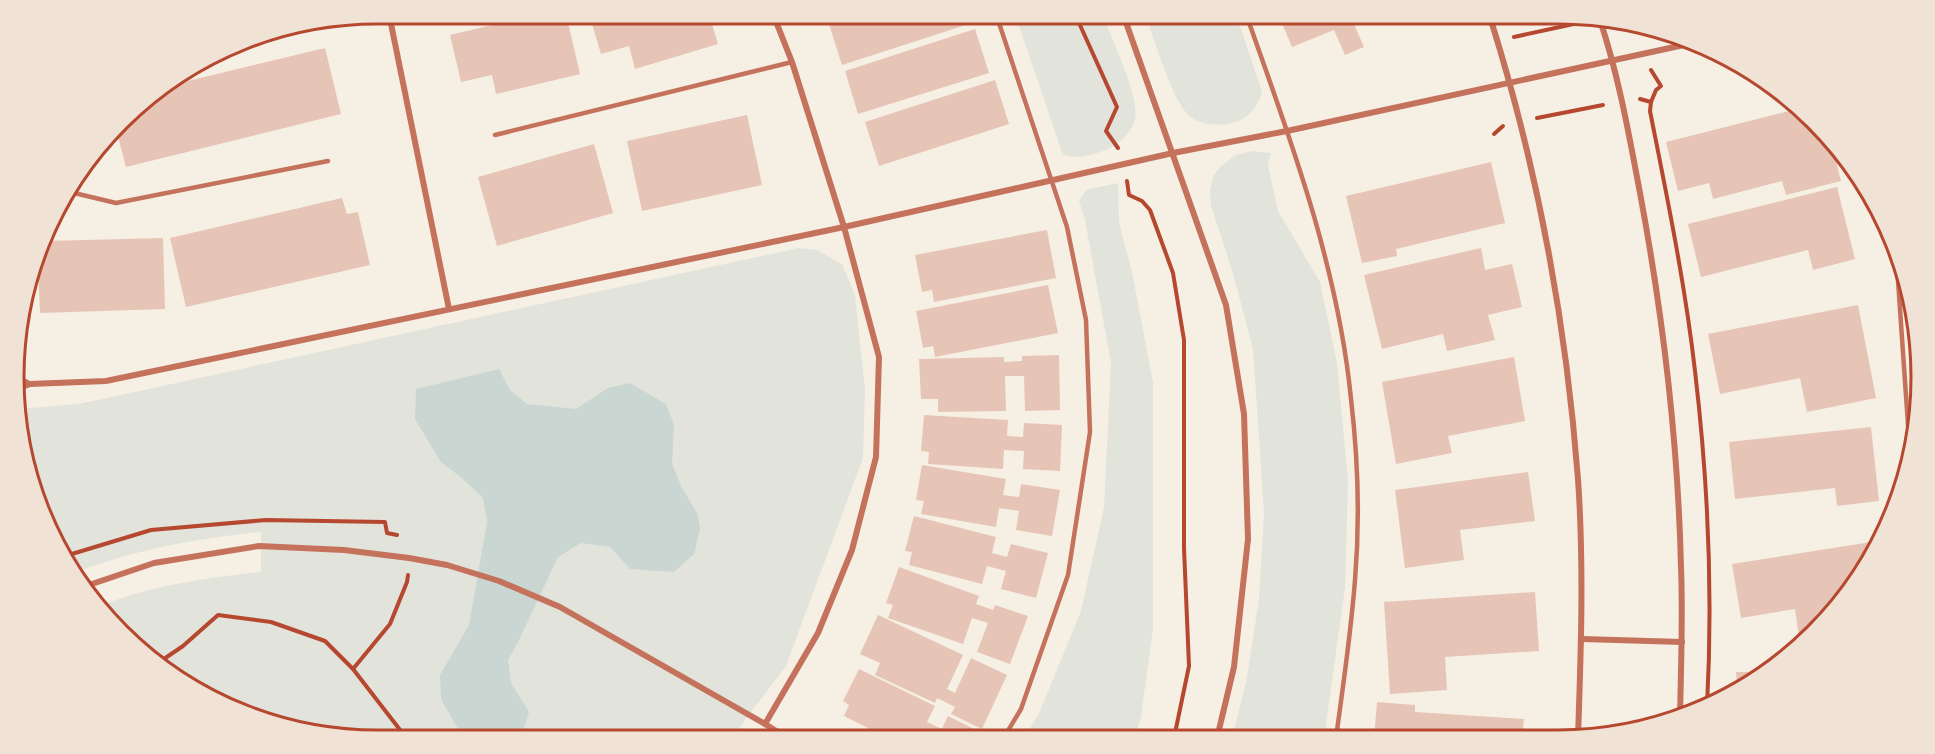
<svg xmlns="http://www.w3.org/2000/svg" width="1935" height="754" font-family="'DM Sans',sans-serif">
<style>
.green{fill:#e2e4dc}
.water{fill:#c9d6d2}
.building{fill:#e6c5b7}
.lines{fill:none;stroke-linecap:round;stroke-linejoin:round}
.path{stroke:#b5482f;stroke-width:4}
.service{stroke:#c5725c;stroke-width:4.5}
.minor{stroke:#c5725c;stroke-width:6}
.rim{fill:none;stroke:#b5482f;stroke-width:3}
</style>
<rect width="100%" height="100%" fill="#f6efe4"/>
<g class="green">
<path d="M1015,14h87c9,22 38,84 33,105 -4,14 -14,24 -27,30 -18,7 -27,10 -45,6z"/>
<path d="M1145,14h91l26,78c-4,15 -14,27 -30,31 -12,3 -30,2 -40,-5 -18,-11 -39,-83 -47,-104z"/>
<path d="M1253,151l18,2 -3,12 10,46 42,71 17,81 11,118 -3,107 -21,150h-92l14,-55 13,-83 5,-88 -11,-163 -21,-79 -21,-64 -1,-16 4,-15 7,-9 15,-11z"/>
<path d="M1118,183l1,40 13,49 21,111v245l-12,89 -6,22h-111l16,-28 41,-100 23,-104 7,-144 -26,-143 -6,-19 7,-11z"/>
<path d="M799,248l18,2 25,14 13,31 10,94 -2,69 -77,208 -56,74h-353l-117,-19 -105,-56 -53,-60c53,-20 103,-27 159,-33v-40c-67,7 -124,17 -187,41l-12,-14 -42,-111 -1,-39 60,-5z"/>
</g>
<path class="water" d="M499,369l11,21 17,14 49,5 32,-21 22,-5 36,21 8,21 -2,39 9,22 17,29 2,14 -6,25 -20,18 -44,-3 -20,-22 -29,-4 -23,14 -39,83 -11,20 3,23 18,29 -5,16 -11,11 -38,1 -18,-13 -16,-28 -1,-24 29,-50 18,-103 -4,-24 -20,-19 -22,-17 -26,-43 1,-30z"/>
<g class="building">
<path d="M538,14h28l14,60 -84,20 -4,-19 -31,7 -11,-47z"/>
<path d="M589,14h120l9,30 -83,25 -6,-23 -28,8z"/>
<path d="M852,14h117l3,9 -130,42 -14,-44z"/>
<path d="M1278,14h95l-20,8 11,25 -19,8 -11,-25 -42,17z"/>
<path d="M975,29l14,44 -131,41 -13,-43z"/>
<path d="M325,48l16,66 -215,53 -10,-38 22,-26 29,-17z"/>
<path d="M995,80l14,44 -130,42 -14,-44z"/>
<path d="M1801,108l32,42 8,31 -55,14 -4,-14 -69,18 -4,-16 -31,8 -12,-49z"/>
<path d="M747,115l15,70 -120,26 -15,-70z"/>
<path d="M594,144l19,69 -116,33 -19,-69z"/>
<path d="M1491,162l14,61 -109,26 1,7 -35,7 -16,-67z"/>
<path d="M1837,187l18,72 -42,11 -5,-20 -107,27 -13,-53z"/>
<path d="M342,198l5,16 11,-2 12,53 -184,42 -16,-69z"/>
<path d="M1047,230l9,48 -122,24 -2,-12 -10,2 -7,-37z"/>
<path d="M163,238l2,71 -125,4 -2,-48 8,-24z"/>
<path d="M1481,248l4,22 27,-6 10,43 -34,8 7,25 -48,11 -4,-17 -61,15 -18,-74z"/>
<path d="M1048,285l10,48 -123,24 -2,-11 -10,2 -7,-37z"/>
<path d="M1858,305l18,93 -69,14 -7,-34 -80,16 -12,-60z"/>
<path d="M1059,355l1,55 -35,1 -1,-35h-19l1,35 -68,1v-13h-17l-2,-40 85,-2v5l18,-1v-5z"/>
<path d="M1514,357l11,64 -77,15 4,17 -56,11 -14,-82z"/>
<path d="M924,415l84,5 -1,16 16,1 1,-14 38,2 -2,46 -37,-2 1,-18 -20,-1 -1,19 -75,-5 1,-12 -8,-1z"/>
<path d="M1871,427l8,74 -42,5 -2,-18 -100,11 -6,-57z"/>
<path d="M922,465l84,14 -3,16 16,2 2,-13 39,6 -8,46 -36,-6 3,-19 -20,-3 -3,19 -75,-13 3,-13 -8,-1z"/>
<path d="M1528,472l7,49 -75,9 4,30 -59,8 -10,-78z"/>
<path d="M914,516l82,21 -4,16 15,4 4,-13 37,9 -12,45 -35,-9 5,-18 -19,-5 -5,18 -73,-19 3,-13 -7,-1z"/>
<path d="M1877,541v3l-17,35 -49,56 -12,2 -4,-28 -54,9 -9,-54z"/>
<path d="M899,567l80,29 -3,8 17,6 2,-5 33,11 -18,48 -33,-12 11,-29 -16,-5 -9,26 -75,-26 5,-13 -7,-2z"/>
<path d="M1535,592l4,59 -94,6 2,33 -57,4 -6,-92z"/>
<path d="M878,615l85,40 -16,34 8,4 16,-35 36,17 -25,54 -31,-15 4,-7 -18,-9 -2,5 -60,-28 5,-12 -20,-9z"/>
<path d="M859,669l76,37 -8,16 15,7 6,-13 34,17 -3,6h-47l-12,-6 -4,6h-26l-46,-23 5,-11 -6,-4z"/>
<path d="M1736,672h27l-26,16z"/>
<path d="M1377,702l38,3v7l109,7 -2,19h-148z"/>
</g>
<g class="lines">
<g class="path">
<path d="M1075,14l42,93 -11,24 12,17"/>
<path d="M1514,37l69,-15"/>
<path d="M1640,99l11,3 -1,9c17,86 35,172 45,260 13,110 18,224 12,335"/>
<path d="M1651,102l5,-12 5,-4 -10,-16"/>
<path d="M1537,118l66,-13"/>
<path d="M1494,134l9,-8"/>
<path d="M1127,181l2,14 13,6 8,9 23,63 11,67v208l5,118 -15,72"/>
<path d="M62,557l89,-27 115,-10 119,2 2,11 10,2"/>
<path d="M155,665l28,-19 35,-31 53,7 54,19 28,28 51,66 7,5"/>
<path d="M353,669l37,-45 17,-42 1,-7"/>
</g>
<g class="service">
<path d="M996,14l71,213 19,93 4,112 -22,143 -47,134 -18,30"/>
<path d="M1246,14c44,124 92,252 105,385 7,59 9,121 4,181 -4,53 -12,106 -19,158"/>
<path d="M495,135l297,-73"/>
<path d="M66,191l50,12 212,-42"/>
<path d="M1897,266l12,173"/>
</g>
<g class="minor">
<path d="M389,14l60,295"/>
<path d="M1123,14l103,291 18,109 4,125 -14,128 -17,71"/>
<path d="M1489,14c48,151 77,307 89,465 6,86 3,173 0,258"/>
<path d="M1600,20c19,57 29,115 40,173 23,123 38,249 41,374 2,50 0,100 -1,150"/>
<path d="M18,378l11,6"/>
<path d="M19,388l11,-4 76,-3 738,-154 329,-74 114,-22 406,-88"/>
<path d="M86,586l68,-23 105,-17 85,4 65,8 38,7 52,16 61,26 205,117 24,15"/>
<path d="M1582,639l100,3"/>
<path d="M765,724l53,-91 34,-83 24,-93 3,-100 -35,-130 -52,-165 -19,-48"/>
</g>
</g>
<path d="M0 0H1935V754H0ZM377 24H1558A353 353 0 0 1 1911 377V377A353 353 0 0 1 1558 730H377A353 353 0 0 1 24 377V377A353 353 0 0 1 377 24Z" fill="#f1e2d6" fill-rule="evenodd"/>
<path class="rim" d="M377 24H1558A353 353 0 0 1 1911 377V377A353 353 0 0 1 1558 730H377A353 353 0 0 1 24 377V377A353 353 0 0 1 377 24Z"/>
</svg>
